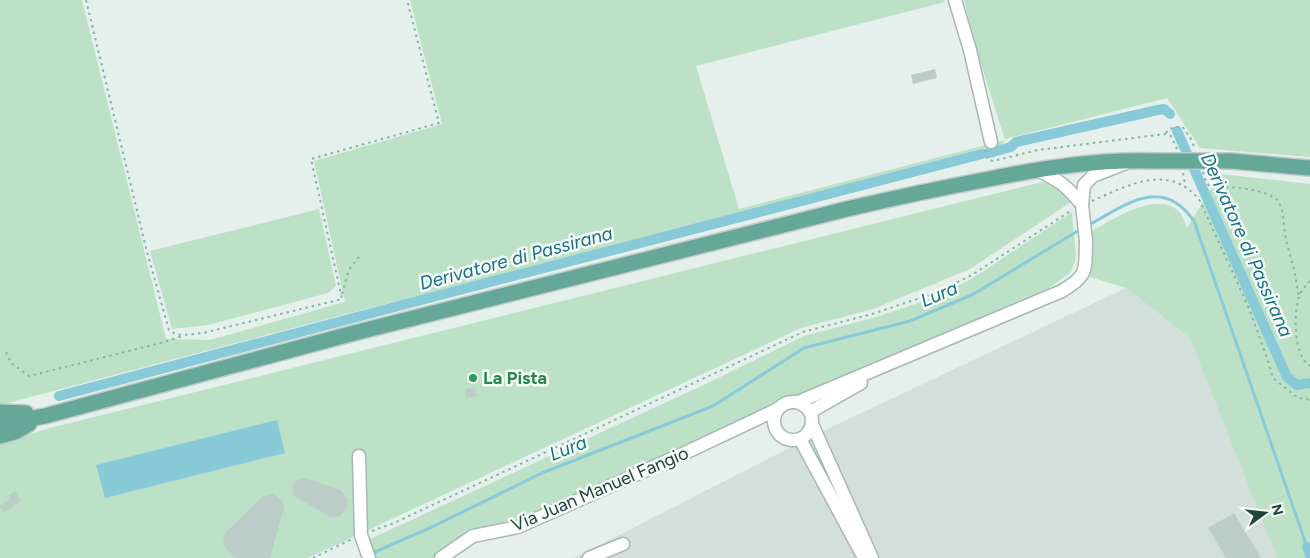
<svg xmlns="http://www.w3.org/2000/svg" width="1310" height="558" font-family="Figtree,sans-serif">
<style>
.built{fill:#d3dfda}
.green{fill:#bce1c7}
.water{fill:#89cad8}
.lines{fill:none;stroke-linecap:round;stroke-linejoin:round}
.stream{stroke:#89cad8;stroke-width:3}
.canal{stroke:#89cad8;stroke-width:10}
.building{fill:#bccdc7}
.minor-casing{stroke:#a7b8b3;stroke-width:15}
.major-casing{stroke:#c1cac8;stroke-width:18}
.path{stroke:#83b5a6;stroke-width:2;stroke-dasharray:2.5 4;stroke-linecap:butt}
.minor{stroke:#fff;stroke-width:12}
.major{stroke:#66a898;stroke-width:15}
.minor-bridge-casing{stroke:#a7b8b3;stroke-width:15;stroke-linecap:butt}
.major-bridge-casing{stroke:#c1cac8;stroke-width:18;stroke-linecap:butt}
.minor-bridge{stroke:#fff;stroke-width:12}
.major-bridge{stroke:#66a898;stroke-width:15}
.leisure-dot{fill:#2e9e5b;stroke:#f6fbf8;stroke-width:2}
.labels{text-anchor:middle;dominant-baseline:central;stroke-width:5;stroke-linejoin:round;paint-order:stroke}
.leisure-label{font-size:18px;font-weight:bold;fill:#27864d;stroke:#f6fbf8;text-anchor:start}
.street-label{font-size:18px;fill:#22433b;stroke:#f6fbf8}
.water-label{font-size:19px;font-style:italic;fill:#167085;stroke:#f6fbf8}
</style>
<rect width="100%" height="100%" fill="#e5efeb"/>
<path class="built" d="M1126,288l64,50 90,220h-706l243,-124z"/>
<g class="green">
<path d="M0,0h82l84,339 44,1 135,-38 -31,-141 128,-37 -32,-124h534l1,2 -249,64 43,143 266,-69 -30,-95 -11,-45h346v157l-110,-9 -33,-50 -162,41 -4,9 -639,162 -362,95z"/>
<path d="M1220,174l90,10v374h-33l-87,-220 -64,-50 -36,-11 1,-46c22,-11 69,-44 90,-17 3,4 4,10 6,14z"/>
<path d="M1042,182l10,2 19,18 -101,67 -97,40 -72,19 -493,230h-308v-115l50,-15z"/>
<path d="M319,209l17,77 -8,7 -120,32 -36,4 -22,-78z"/>
<path d="M1072,212l4,46 -5,14 -29,21 -54,21 -89,43 -23,4 -16,7 -6,5 -337,150 -53,13 -30,22h-60l-6,-18 342,-158 94,-46 69,-18 63,-21 37,-19z"/>
</g>
<path class="water" d="M277,420l8,33 -180,45 -9,-33z"/>
<g class="lines">
<g class="stream">
<path d="M1087,226c37,-20 75,-52 107,-5l113,326 3,5"/>
<path d="M370,554l62,-27 110,-54 171,-67 91,-58 106,-27 62,-26 109,-66"/>
</g>
<g class="canal">
<path d="M1177,131l110,246 10,8 13,-2"/>
<path d="M989,153l22,-6 5,-5 142,-32 6,-1 6,5"/>
<path d="M59,396l347,-92 576,-150"/>
<path d="M1307,547l3,8"/>
</g>
</g>
<g class="building">
<path d="M935,69l2,9 -24,6 -2,-9z"/>
<path d="M475,388l2,8 -11,2 -1,-9z"/>
<path d="M301,478h5l36,13 6,9 -2,10 -6,6 -9,1 -34,-19 -3,-3 -1,-9 3,-6z"/>
<path d="M15,491l6,10 -17,12 -4,-7 10,-7 -2,-3z"/>
<path d="M272,493l10,7 2,8 -14,50h-33l-8,-5 -4,-6 -2,-7 2,-7 37,-36z"/>
<path d="M1234,513l27,45h-35l-18,-30z"/>
</g>
<g class="lines">
<defs>
<g id="minor">
<path d="M955,0l15,50 21,92"/>
<path d="M1037,170c22,10 30,16 45,35"/>
<path d="M1082,205l2,-20 9,-9 33,-13"/>
<circle cx="793" cy="421" r="19"/>
<path d="M798,402l264,-111c27,-16 23,-21 24,-50"/>
<path d="M810,412l51,-29"/>
<path d="M812,424l60,134"/>
<path d="M800,439l63,117"/>
<path d="M359,456l2,79 8,23"/>
<path d="M441,558l32,-22 45,-9 169,-75 91,-43"/>
<path d="M589,558l34,-14"/>
</g>
<g id="major">
<path d="M1231,161l79,7"/>
<path d="M0,412l26,1"/>
<path d="M0,424l45,-8 309,-83 493,-124c47,-11 94,-21 142,-30 54,-11 110,-20 166,-18"/>
<path d="M0,436l15,-4 14,-8"/>
</g>
</defs>
<use href="#minor" class="minor-casing"/>
<use href="#major" class="major-casing"/>
<g class="path">
<path d="M86,0l61,252 22,78c8,8 23,4 34,3l139,-34 -31,-140 128,-36 -32,-123"/>
<path d="M1166,133l3,-4 13,-3 9,13 4,10"/>
<path d="M985,150l2,9 6,2 45,-11 127,-16 6,2 6,13"/>
<path d="M1203,172l3,10 4,5c22,0 49,0 68,13l4,9 4,31 8,29 5,28"/>
<path d="M1183,173l2,12"/>
<path d="M1092,201c37,-16 78,-39 108,0l48,105 18,49 7,23 21,17 5,3 11,2"/>
<path d="M1310,281c-4,4 -7,8 -10,13 -7,17 -7,62 10,72"/>
<path d="M342,294l7,-24 12,-16"/>
<path d="M6,352l5,11 18,13 132,-33 21,-7"/>
<path d="M372,531l22,-8 409,-191 69,-18 63,-21 37,-18 100,-65"/>
<path d="M313,558l39,-19"/>
</g>
<use href="#minor" class="minor"/>
<use href="#major" class="major"/>
<defs>
<path id="minor-bridge" d="M1082,205l4,36"/>
<path id="major-bridge" d="M1155,161h76"/>
</defs>
<use href="#minor-bridge" class="minor-bridge-casing"/>
<use href="#major-bridge" class="major-bridge-casing"/>
<use href="#minor-bridge" class="minor-bridge"/>
<use href="#major-bridge" class="major-bridge"/>
</g>
<circle class="leisure-dot" cx="473" cy="378" r="5"/>
<g class="labels">
<g class="leisure-label">
<text x="483" y="378">La Pista</text>
</g>
<g class="street-label">
<text transform="translate(600 489) rotate(-23)">Via Juan Manuel Fangio</text>
</g>
<g class="water-label">
<text transform="translate(1247 245) rotate(66)">Derivatore di Passirana</text>
<text transform="translate(516 258) rotate(-15)">Derivatore di Passirana</text>
<text transform="translate(939 294) rotate(-23)">Lura</text>
<text transform="translate(568 448) rotate(-21)">Lura</text>
</g>
</g>
<g transform="translate(1265 513) rotate(75)" stroke="#f6fbf8" stroke-width="4" paint-order="stroke">
<path d="M0-4L9 19L0 12L-9 19Z" fill="#22433b"/>
<text y="-8" font-size="14" font-weight="bold" text-anchor="middle" fill="#22433b">N</text>
</g>
</svg>
